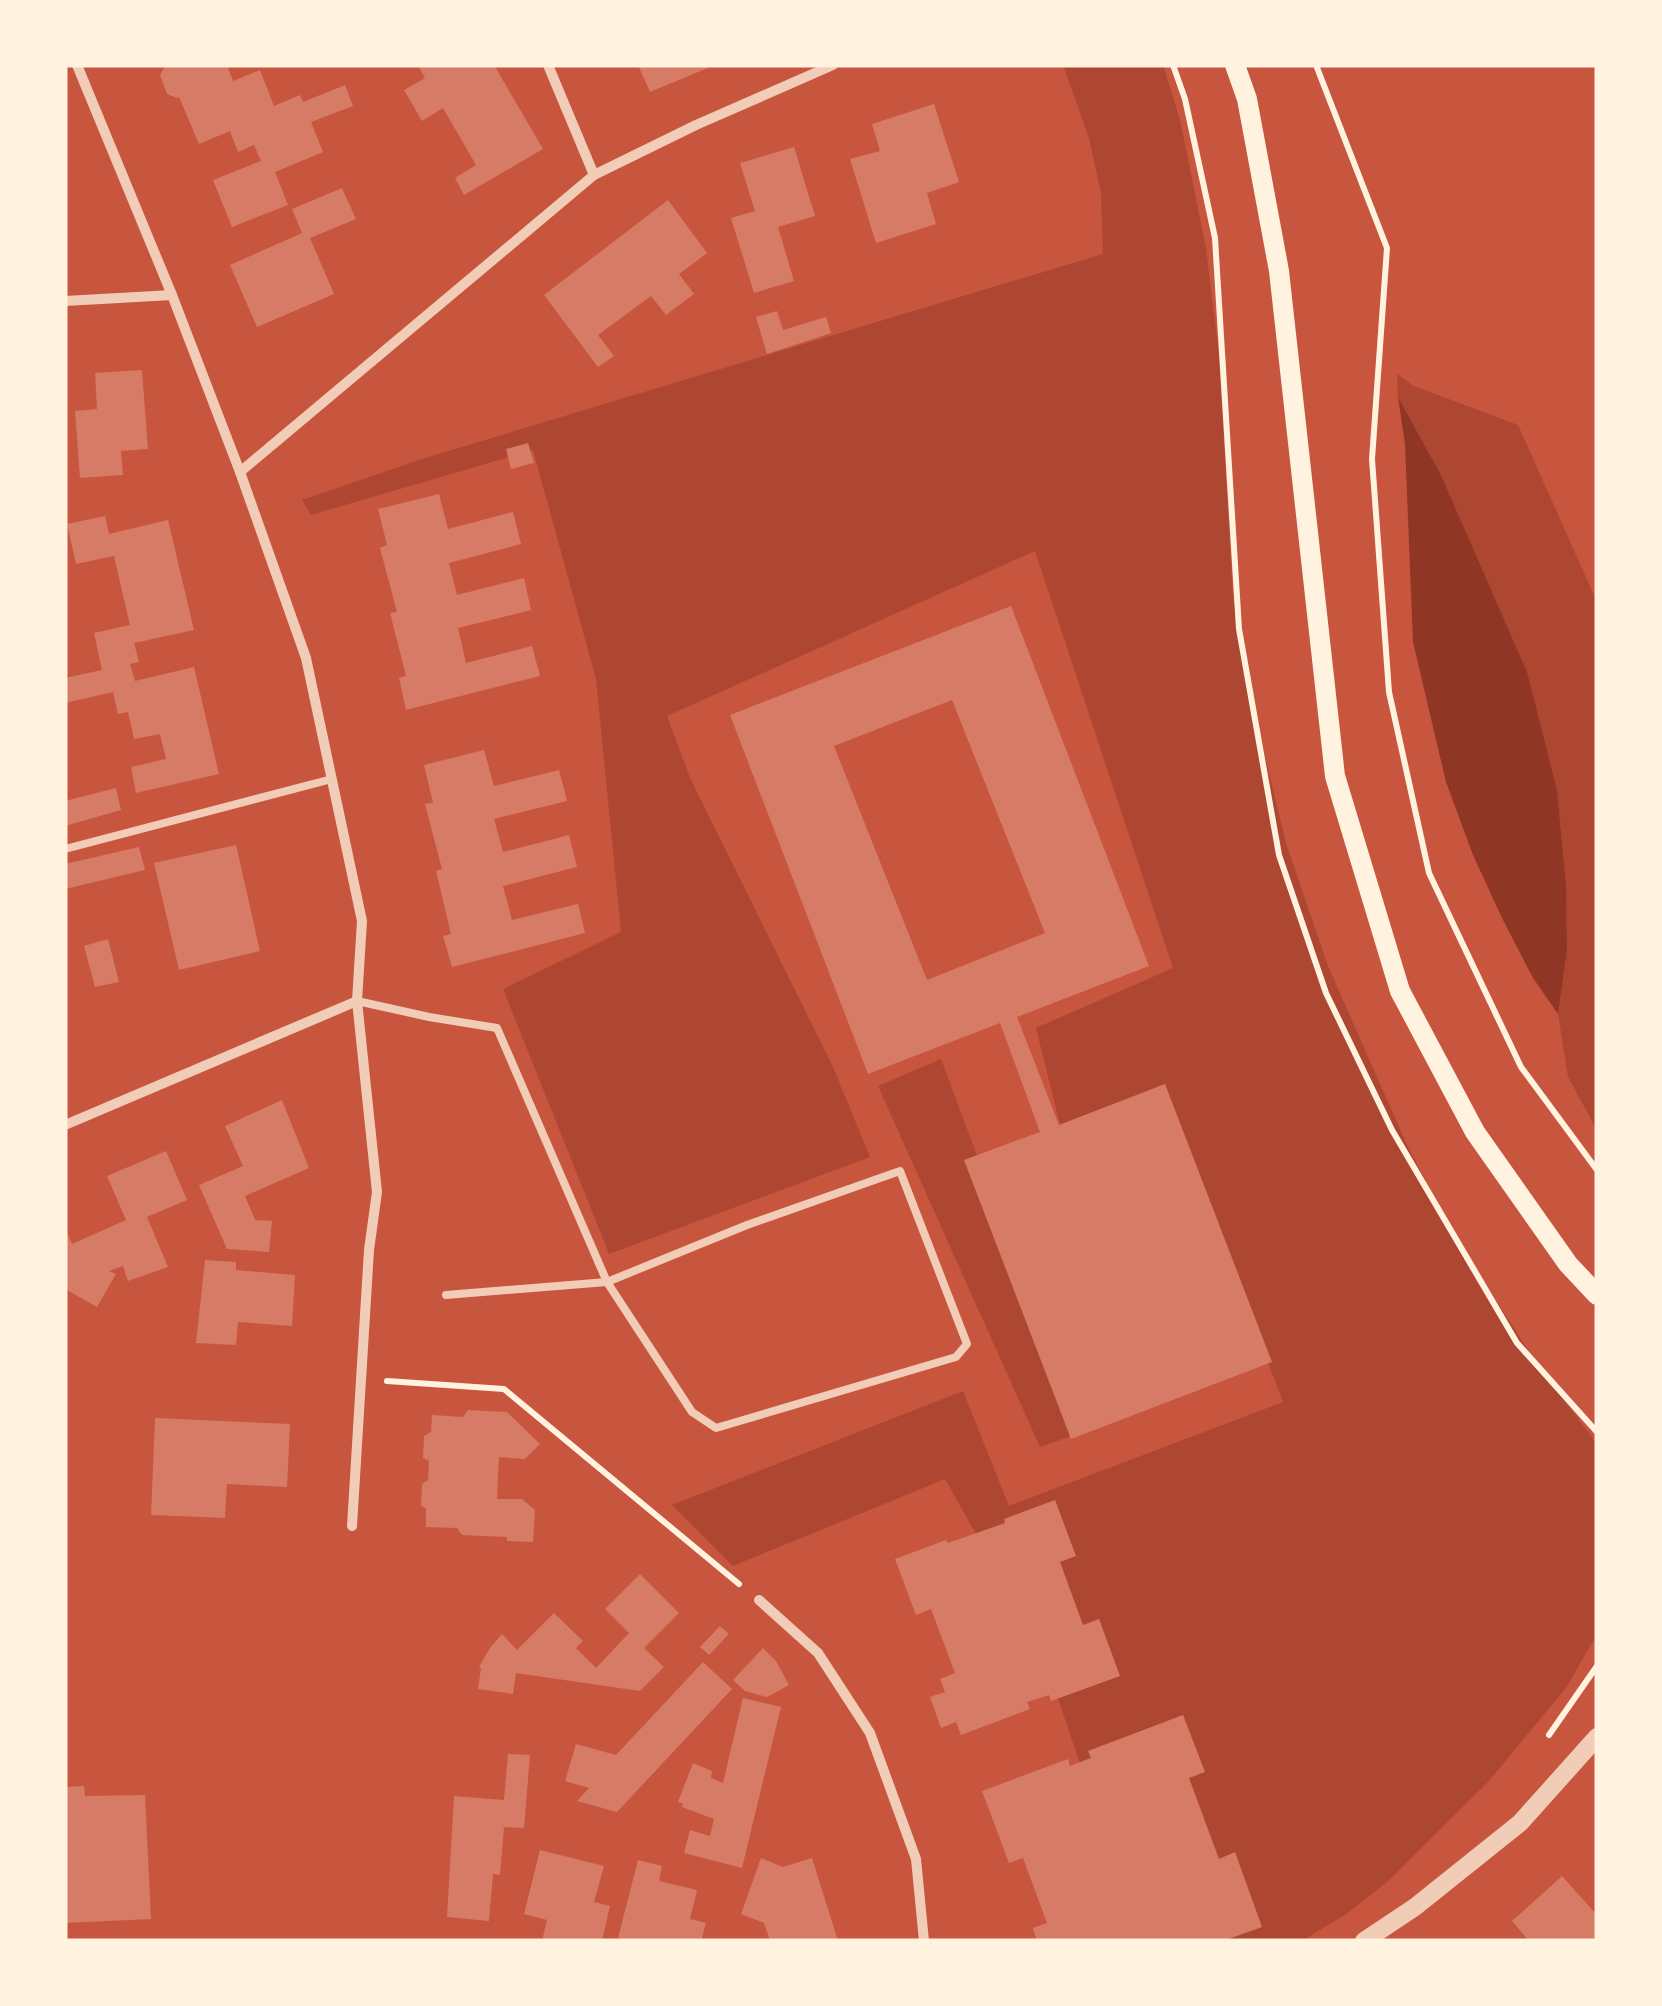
<svg xmlns="http://www.w3.org/2000/svg" width="1662" height="2006" font-family="Overpass,sans-serif">
<style>
.green{fill:#ae4732}
.water{fill:#8f3625}
.building{fill:#d67c66;fill-rule:evenodd}
.lines{fill:none;stroke-linecap:round;stroke-linejoin:round}
.path{stroke:#fff3e0;stroke-width:6}
.service{stroke:#f1ccb7;stroke-width:8}
.minor{stroke:#f1ccb7;stroke-width:10}
.tertiary{stroke:#f1ccb7;stroke-width:18}
.secondary{stroke:#fff3e0;stroke-width:20}
</style>
<rect width="100%" height="100%" fill="#c8553d"/>
<g class="green">
<path d="M1063,65h100l17,55 26,128 13,106 14,244 18,101 35,144 42,123 79,179 50,95 80,124 60,80v190l-31,54 -78,94 -102,101 -40,31 -44,27h-158l-30,-76 -72,-214 -97,-172 -212,87 -61,-61 291,-114 46,115 274,-104 -120,-315 -103,38 -24,-97 137,-60 -138,-417 -368,165 23,62 143,289 37,90 -261,97 -106,-265 118,-57 -25,-253 -63,-229 -222,65 -9,-15 123,-42 678,-204 -2,-61 -12,-55z"/>
<path d="M1397,374l17,12 104,39 79,177v528l-29,-53 -10,-63 9,-64 -1,-67 -9,-93 -117,-317 -42,-76z"/>
<path d="M941,1059l37,99 93,278 -31,11 -162,-361z"/>
</g>
<path class="water" d="M1398,397l42,76 87,199 30,118 9,93 1,67 -9,64 -25,-36 -31,-60 -29,-63 -27,-73 -33,-140 -8,-198z"/>
<g class="building">
<path d="M166,65h61l6,16 27,-11 14,36 26,-11 3,7 42,-17 8,21 -42,16 12,30 -48,20 13,33 -56,22 -19,-47 48,-19 -7,-16 -16,7 -8,-21 -31,13 -20,-47 -2,1 -10,-4 -7,-19z"/>
<path d="M418,65h76l49,84 -79,46 -9,-17 21,-13 -33,-57 -21,13 -18,-31 21,-12z"/>
<path d="M638,65h77l-65,27z"/>
<path d="M934,104l25,78 -32,11 9,31 -60,19 -26,-84 30,-8 -8,-27z"/>
<path d="M794,147l21,69 -37,11 16,54 -40,12 -23,-75 24,-7 -15,-48z"/>
<path d="M342,188l14,31 -46,19 24,56 -77,33 -27,-62 72,-32 -10,-24z"/>
<path d="M668,200l39,53 -28,21 15,20 -28,21 -15,-19 -53,39 16,21 -16,11 -54,-72z"/>
<path d="M777,311l6,19 43,-13 5,16 -64,21 -11,-37z"/>
<path d="M142,370l6,79 -27,2 2,24 -43,3 -5,-67 22,-2 -2,-36z"/>
<path d="M528,443l6,20 -23,6 -5,-20z"/>
<path d="M439,494l9,35 65,-17 8,32 -72,19 8,32 67,-17 7,32 -73,18 8,35 66,-17 8,30 -134,34 -7,-32 7,-2 -16,-63 7,-1 -17,-64 7,-3 -9,-36z"/>
<path d="M105,516l4,18 59,-14 26,110 -60,13 5,19 -9,2 5,17 59,-14 25,107 -83,19 -5,-26 35,-8 -6,-25 -26,5 -6,-27 -10,2 -5,-22 -48,11v-25l37,-8 -8,-37 36,-8 -16,-69 -38,8 -9,-40z"/>
<path d="M1011,606l138,360 -132,51 42,108 106,-41 107,278 -201,77 -107,-279 76,-28 -40,-109 -132,51 -138,-359zM952,700l93,233 -118,47 -93,-234z"/>
<path d="M484,750l10,36 65,-16 8,31 -73,18 9,33 66,-17 8,32 -74,19 9,34 66,-16 7,29 -133,34 -9,-31 8,-2 -15,-63 6,-2 -17,-65 8,-1 -9,-38z"/>
<path d="M116,788l5,22 -56,16v-25z"/>
<path d="M236,845l24,106 -81,19 -25,-107z"/>
<path d="M139,847l6,23 -80,19v-25z"/>
<path d="M108,939l11,43 -24,5 -11,-41z"/>
<path d="M282,1100l27,68 -64,28 10,24 17,1 -3,31 -42,-3 -28,-64 44,-19 -18,-40z"/>
<path d="M166,1151l21,49 -40,17 21,50 -40,14 -5,-15 -14,5 7,3 -19,33 -32,-18v-62l7,17 54,-24 -19,-44z"/>
<path d="M205,1260l31,2v8l59,5 -3,51 -54,-4 -2,23 -40,-2z"/>
<path d="M468,1410l39,2 33,32 -15,15 -26,-2 -2,42h25l13,11 -2,32 -26,-1v-4l-45,-2 -5,-7 -31,-1v-18l-5,-4 1,-21 6,-4 1,-19 -6,-3 1,-22 7,-4 1,-17 31,2z"/>
<path d="M155,1418l135,6 -3,63 -60,-3 -2,34 -74,-3z"/>
<path d="M1055,1500l21,56 -16,6 23,63 16,-6 21,57 -69,25 -2,-6 -22,7 3,7 -69,26 -5,-13 -15,6 -11,-31 15,-5 -5,-13 15,-6 -24,-64 -15,6 -21,-56 51,-19 2,3 57,-20 -1,-4z"/>
<path d="M640,1574l39,39 -35,35 20,19 -24,24 -124,-18 -3,21 -35,-5 3,-21 -2,-1 11,-19 12,-14 15,16 37,-37 29,28 -7,7 20,20 33,-35 -24,-24z"/>
<path d="M720,1626l9,8 -20,21 -9,-8z"/>
<path d="M763,1648l13,13 13,24 -22,12 -22,-6 -12,-11z"/>
<path d="M703,1662l29,27 -115,123 -40,-11 12,-13 -24,-7 11,-37 40,11z"/>
<path d="M743,1698l38,9 -39,161 -58,-15 6,-23 20,6 4,-17 -32,-12 1,-3 -5,-2 15,-39 19,8 -1,7 12,5z"/>
<path d="M1183,1715l22,57 -16,6 30,81 16,-7 27,75 -39,14h-186l-4,-13 14,-5 -24,-65 -14,5 -27,-72 86,-32 2,7 21,-8 -3,-7z"/>
<path d="M508,1754l22,1 -6,73 -20,-1 -4,48 -7,-1 -4,47 -42,-4 7,-121 50,4z"/>
<path d="M84,1786l1,10 60,-1 6,124 -86,4v-136z"/>
<path d="M540,1850l64,16 -10,36 16,4 -8,35h-60l5,-21 -23,-6z"/>
<path d="M761,1858l22,9 29,-9 26,83h-68l-6,-18 -23,-9z"/>
<path d="M638,1860l24,6 -3,15 38,9 -7,29 16,4 -5,18h-69l-14,-3z"/>
<path d="M1562,1876l35,39v26h-68l-17,-20z"/>
</g>
<g class="lines">
<g class="path">
<path d="M1173,65l12,34 30,139 24,391 40,226 47,138 66,137 125,213 80,89"/>
<path d="M1316,65l71,183 -15,211 17,233 40,181 92,194 76,103"/>
<path d="M387,1381l117,8 235,195"/>
<path d="M1549,1735l48,-69"/>
</g>
<g class="service">
<path d="M65,849l267,-70"/>
<path d="M357,1001l72,16 68,11 110,254 -161,13"/>
<path d="M900,1171l67,173 -11,13 -240,71 -24,-16 -85,-130 140,-57z"/>
</g>
<g class="minor">
<path d="M77,65l95,230 68,177 66,186 56,263 -5,80 20,191 -8,58 -17,276"/>
<path d="M594,175l102,-50 137,-60"/>
<path d="M65,301l107,-6"/>
<path d="M240,472l354,-297 -46,-110"/>
<path d="M65,1125l292,-124"/>
<path d="M759,1600l59,53 52,80 46,126 8,82"/>
</g>
<path class="tertiary" d="M1364,1941l51,-34 105,-84 77,-86"/>
<path class="secondary" d="M1235,65l12,34 32,172 56,505 65,215 75,141 93,132 29,31"/>
</g>
<rect width="1662" height="2006" fill="none" stroke="#fff3e0" stroke-width="135"/>
</svg>
